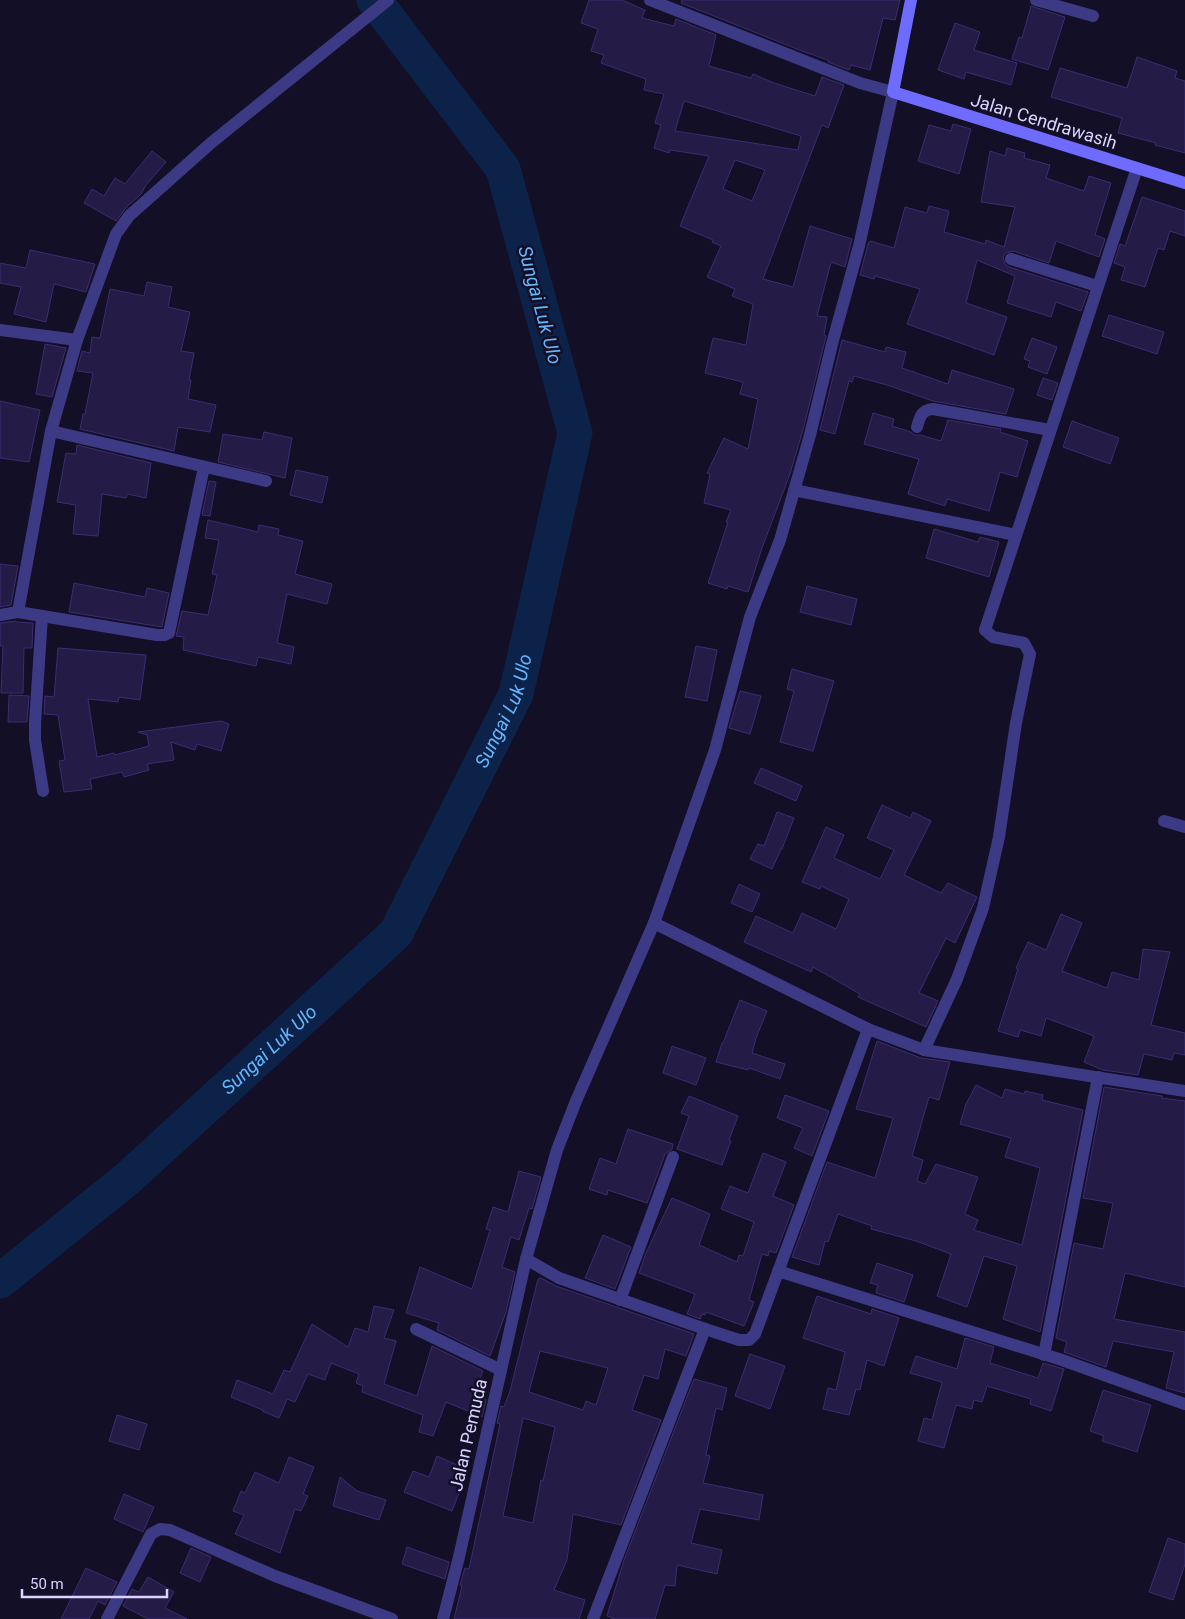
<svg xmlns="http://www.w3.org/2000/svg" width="1185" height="1619" font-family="Roboto,sans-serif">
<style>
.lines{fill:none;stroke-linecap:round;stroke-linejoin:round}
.river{stroke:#0c2248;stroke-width:35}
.building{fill:#241b47;stroke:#3b2d73;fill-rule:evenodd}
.street{stroke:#3d3a85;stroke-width:12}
.secondary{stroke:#6f6bff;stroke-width:12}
.labels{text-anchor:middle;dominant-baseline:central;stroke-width:5;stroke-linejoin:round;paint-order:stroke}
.street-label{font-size:18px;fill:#d9d4ff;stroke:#130f26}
.water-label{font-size:19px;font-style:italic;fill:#62b6ff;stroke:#130f26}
</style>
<rect width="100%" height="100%" fill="#130f26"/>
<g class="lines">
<path class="river" id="s1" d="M0,1281l127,-102 269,-246 120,-239 59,-261 -72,-264 -129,-169"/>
</g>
<g class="building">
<path d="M589,0h33l23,10 -3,8 32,8 2,-7 40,16 -7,31 42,12 2,-4 21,9 41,13 7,-19 22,8 -16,43 -6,-3 -59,154 30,8 17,-61 42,13 -7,28 -14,-5 -14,54 10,1 -3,18 2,1 -22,90 -14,48 -28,74 -14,44 -20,-6 -1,3 -19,-6 20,-61h-2l5,-12 -27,-7 6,-29 -3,-1 17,-35 24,11 10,-50 -18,-5 3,-12 -38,-9 8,-35 33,7 7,-41 -21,-8 3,-7 -28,-12 14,-31 -9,-4 1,-2 -33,-14 29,-70 -39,-6 -1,3 -15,-5 7,-23 -6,-2 9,-29 -20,-4 2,-11 -45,-16 3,-8 -13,-4 7,-22 -17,-6zM684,101l117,35 -3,14 -123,-19zM735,160l30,10 -13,31 -29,-12z"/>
<path d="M682,0h218l-5,20 -12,-2 -13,52 -19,-5 -2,5 -21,-8v-2l-26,-9 -121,-48z"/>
<path d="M1031,6l34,11 -17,53 -36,-11 7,-22 3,1z"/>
<path d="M955,23l25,9 -6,18 43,13 -6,22 -45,-13 -2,7 -26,-9z"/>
<path d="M1137,57l40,14 -2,7 10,3v72l-30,-8 1,-2 -38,-10 4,-15 -71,-21 9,-29 67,20z"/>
<path d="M953,124l18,5 -12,45 -41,-13 11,-36 22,6z"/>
<path d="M1007,148l18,5 -1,5 26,7 -4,13 38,13 5,-15 22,7 -16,52 10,4 -6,18 -43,-16 -7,22 -36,-12 -7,2 -3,4 2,7 4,3 79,25 -7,19 -25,-9 -5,15 -44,-14 8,-27 -38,-16 -11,43 41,14 -13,38 -87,-31 13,-35 -45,-13 -1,3 -14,-4 8,-31 2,-3 24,7 11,-41 22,6 2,-7 20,5 -5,21 41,12 1,-4 18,7 11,-40 -34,-5 9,-51 15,5z"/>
<path d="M152,151l14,11 -20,23 -5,9 -11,10h-1l-13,17 -32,-18 8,-14 12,7 11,-18 10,6z"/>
<path d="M1142,197l43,14v25l-15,-5 -6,19 -6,-2 -13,39 -24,-7 4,-13 -11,-4 6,-19 5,2z"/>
<path d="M30,250l65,14 -9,28 -32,-8 -8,38 -32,-8 7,-27 -21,-4v-20l26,5z"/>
<path d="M147,282l25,5 -4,20 22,5 -9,39 13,2 -5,27h2l-3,19 28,6 -6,27 -32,-5 -4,24 -94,-22 3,-15h2l8,-41 -16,-2 5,-20 8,2 2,-16 8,1 10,-49 34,7z"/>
<path d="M1109,315l55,17 -7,22 -55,-18z"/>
<path d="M1032,338l25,9 -10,27 -19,-7 2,-6 -6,-2z"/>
<path d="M842,340l43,12 1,-5 20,5 -4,16 46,16 4,-14 62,19 -8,25 -73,-13 -46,-16 -33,-9 -2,6 -3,-1 -14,53 -15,-4z"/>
<path d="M45,344l21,4 -14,49 -16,-3z"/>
<path d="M1043,378l15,5 -6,17 -15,-5z"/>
<path d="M0,401l40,9 -11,52 -29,-4z"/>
<path d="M873,413l21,6 -2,7 19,6 4,3h5l21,6 7,-21 53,9 -1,3 28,9 -11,36 -17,-5 -11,39 -42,-12 -2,7 -37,-12 11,-35 -55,-15z"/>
<path d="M1072,421l47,17 -9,26 -47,-17z"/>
<path d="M264,432l28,6 -7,40 -67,-16 5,-28 39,6z"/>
<path d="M77,445l74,18 -5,35 -19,-4 -1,4 -24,-4 -4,42 -25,-2 3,-29 -19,-3 9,-49 10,1z"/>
<path d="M296,470l32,7 -6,26 -32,-8z"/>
<path d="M209,481l7,1 -6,34 -8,-1z"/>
<path d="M208,520l50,12 1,-7 20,4 -1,6 25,6 -8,33 37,10 -5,20 -40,-10 -10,49 17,4 -3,17 -33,-7 -2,9 -73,-16 1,-13 -8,-1 6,-25 26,4 9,-40 -5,-1 7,-34 -14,-2z"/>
<path d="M934,529l44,13 2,-5 19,5 -10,35 -63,-19z"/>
<path d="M0,564l18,2 -7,39 -11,2z"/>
<path d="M74,583l71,14 2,-9 22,5 -7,34 -93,-15z"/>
<path d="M807,586l50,13 -6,26 -51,-13z"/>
<path d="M16,621v1l17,1 -1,25h-8l-1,45h-22l2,-47h-3v-23z"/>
<path d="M696,646l21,4 -10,51 -22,-4z"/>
<path d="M58,648l88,7 -6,45 -21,-3 -1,5 -30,-3 9,58 17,-4 1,2 34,-9 -2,-11 -9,-3 83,-11 8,3 -8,27 -24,-7 -2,6 -24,-8 3,18 -27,4 2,6 -25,7 -2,-5 -32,7 2,10 -28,3 -5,-31 6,-1 -7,-45 -14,-1 1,-18 9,1z"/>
<path d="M792,669l42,12 -21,70 -33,-9 14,-51 -7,-2z"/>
<path d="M740,691l21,5 -11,38 -21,-6z"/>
<path d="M9,695l20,1 -2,26h-19z"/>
<path d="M761,768l41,18 -6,15 -42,-18z"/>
<path d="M882,805l28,13 3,-6 18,9 -27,54 37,18 7,-10 29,14 -22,46 -9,-5 -27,55 19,8 -12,26 -68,-30 2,-3 -47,-27 -2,5 -67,-30 12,-26 37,17 9,-20 34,16 13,-30 -28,-13 -1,3 -18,-7 24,-55 18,8 -10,23 46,21 14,-29 -27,-12z"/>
<path d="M777,812l17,6 -12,31h-1l-9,20 -22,-10 8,-15 6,2z"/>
<path d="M739,884l21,10 -8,18 -21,-9z"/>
<path d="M1061,914l21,9 -20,48 45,17 5,-16 27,8 4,-31 27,3 -19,73 34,8v22l-11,-2 -2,7 -28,-6 -6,21 -35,-5 -19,-8 10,-26 -48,-18 -5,18 -21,-6 -2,7 -20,-6 20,-62 -2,-1 12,-26 18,8z"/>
<path d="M740,1000l27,11 -11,27 -4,15 33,11 -5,15 -31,-11 -1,2 -32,-8 6,-19h1z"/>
<path d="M877,1041l44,17 29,4 -11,38 -10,-3 -17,59 11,4 -6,21 8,3 11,-20 42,13 -13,37 13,6 -4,10 48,15 18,-77 -35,-11 6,-19 -51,-14 6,-20 10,-19 26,13 3,-9 19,5 1,-3 18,4 -1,5 41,10 -43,222 -37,-13 14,-53 -33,-10 -17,51 -30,-11 14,-42 -35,-13 -45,-12 1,-3 -34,-12 -10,28 -3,-1 -6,24 -27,-8 35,-95 48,16 18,-60 -37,-9z"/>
<path d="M672,1046l34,12 -10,27 -33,-12z"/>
<path d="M1104,1087l58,9v2l23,3v186l-60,-14 -11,46 71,13v61l-19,-5 8,-36 -61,-11 -7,26 -42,-15 3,-10 -11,-4 18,-95 29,6 10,-46 -30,-5z"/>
<path d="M785,1095l44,16 -17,45 -18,-8 9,-20 -26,-10z"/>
<path d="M689,1096l49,20 -9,24 2,1 -9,24 -45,-16 12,-33 -8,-3z"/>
<path d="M628,1129l45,15 -1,5 -7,5 -18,49 -39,-13 -1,5 -18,-6 11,-31 16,6z"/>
<path d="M763,1153l23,9 -13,34 21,9 -18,48 -7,-2 -1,5 -6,-2 -13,46 5,2 -10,24 -38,-14 -1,3 -3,-1 -2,5 -13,-5 8,-20 -56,-21 7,-20 26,-55 38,16 -11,31 38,17 2,-7 4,1 11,-34 -33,-13 9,-23 18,7z"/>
<path d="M519,1171l22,6 -9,32 -3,-1 -10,32 -8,-3 -9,30 13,5 -9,40 -16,44 -53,-26 2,-7 -33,-10 14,-46 52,22 18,-59 -4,-1 7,-22 15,5z"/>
<path d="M603,1235l28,12 -16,42 -30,-11z"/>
<path d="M877,1263l36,12 -9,27 -28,-9 2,-8 -8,-2z"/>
<path d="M541,1278l15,8 138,48 -8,22 -21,-7 -7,30 -14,-4 -12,35 29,10 -40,105 -48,-11 -6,46 -13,30 31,10 -6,19h-125l8,-33 -2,-1 5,-17 4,1 31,-145 -3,-1 4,-17 3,1 6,-16 28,-112zM540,1351l68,17 -12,37 -10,-4 -3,9 -54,-18zM523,1418l32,9 -12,54 -2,-1 -8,43 -30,-7z"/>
<path d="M817,1296l54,18 1,-5 27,9 -15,48 -17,-6 -7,30 -4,-1 -7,26 -26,-6 5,-21 8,2 9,-38 -42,-14z"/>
<path d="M374,1306l20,4 -10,28 12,3 -12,43 33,12 15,-50 51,25 -10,24 13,5 -4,17 -36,-15 -13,34 -14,-4 4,-17 -61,-23 1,-6 -7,-3 3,-9 -28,-11 -6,17 -17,-6 -13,28 -8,-3 -8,19 -17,-7 1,-1 -32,-13 6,-17 36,14 11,-24 6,2 22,-48 36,23 7,-19 13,4z"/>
<path d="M965,1338l29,9 -4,16 48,15 5,-15 21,6 -13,42 -21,-7 1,-5 -44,-13 -5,16 -8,-2 -2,9 -16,-4 -12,43 -26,-7 6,-23 8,2 10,-38 -32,-9 6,-17 41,13z"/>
<path d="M750,1354l35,12 -15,43 -35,-13z"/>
<path d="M694,1379l33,9 -5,22 -6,-2 -10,47 4,1 -7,27 60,12 -4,25 -59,-11 -9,34 31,7 -5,24 -40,-9 -2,21 -10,-1 -10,34h-39l-9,-3 17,-56z"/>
<path d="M1103,1390l48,15 -14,47 -35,-11 2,-5 -14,-5z"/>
<path d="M117,1415l30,9 -8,26 -30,-9z"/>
<path d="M437,1456l31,14 -16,41 -48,-19 9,-21 16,6z"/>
<path d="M289,1457l25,10 -11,27 5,2 -7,15 -6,-2 -15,44 -45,-19 9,-19 -11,-4 8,-20 4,2 10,-21 24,11z"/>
<path d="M340,1477l17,14 29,9 -7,20 -46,-14z"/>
<path d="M124,1494l30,13 -11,25 -29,-13z"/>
<path d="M1168,1538l17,6v20l-12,36 -24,-8z"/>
<path d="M407,1547l42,15 -4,17 -43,-15z"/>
<path d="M191,1548l20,9 -11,25 -20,-9z"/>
<path d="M86,1568l31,14 -12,23 -7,-4 -9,18h-28z"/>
<path d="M148,1577l26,15 -9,16 22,11h-39l-25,-13 9,-17 7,3z"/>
</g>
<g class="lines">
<g class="street">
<path d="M1036,0l57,16"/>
<path d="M1011,259l86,27"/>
<path d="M0,330l77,10"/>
<path d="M917,427c3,-10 4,-17 16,-18l117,21"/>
<path d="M51,431l215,50"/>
<path d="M794,490l222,45"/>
<path d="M18,612l33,-181 26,-91 39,-106 13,-18 82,-73 177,-143"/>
<path d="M0,615l18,-3 139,23h8l4,-2 35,-166"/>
<path d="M42,616l-7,107v17l8,51"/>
<path d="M1164,821l21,6"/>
<path d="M654,923l214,106 56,21 261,41"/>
<path d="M924,1050l33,-71 26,-71 16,-71 17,-114 14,-69 -6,-11 -31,-6 -8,-7 152,-462"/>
<path d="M526,1259l33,19 146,51 -112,290"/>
<path d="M778,1271l284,89 123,44"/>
<path d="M620,1300l53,-143"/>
<path d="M416,1329l85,41"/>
<path d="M705,1329l34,11h10l6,-6 113,-305"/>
<path d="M1044,1355l54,-278"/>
<path d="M107,1619l44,-85 9,-5 10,1 105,46 117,43"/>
<path d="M443,1619l16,-62 67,-298 31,-109 19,-49 78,-178 61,-173 35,-133 30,-77 30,-105 22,-91 27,-98 34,-154 -33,-9 -210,-83"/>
</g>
<path class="secondary" d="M911,0l-18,92 292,91"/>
</g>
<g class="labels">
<g class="street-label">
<text transform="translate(1044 121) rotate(17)">Jalan Cendrawasih</text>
<text transform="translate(468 1435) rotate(-77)">Jalan Pemuda</text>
</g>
<g class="water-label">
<text transform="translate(540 305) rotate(75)">Sungai Luk Ulo</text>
<text stroke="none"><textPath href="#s1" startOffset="775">Sungai Luk Ulo</textPath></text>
<text stroke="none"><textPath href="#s1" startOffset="355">Sungai Luk Ulo</textPath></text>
</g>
</g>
<path d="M22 1589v8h145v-8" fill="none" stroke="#d9d4ff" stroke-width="2.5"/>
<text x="30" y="1589" font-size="15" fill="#d9d4ff" stroke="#130f26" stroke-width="4" paint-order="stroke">50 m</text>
</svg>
